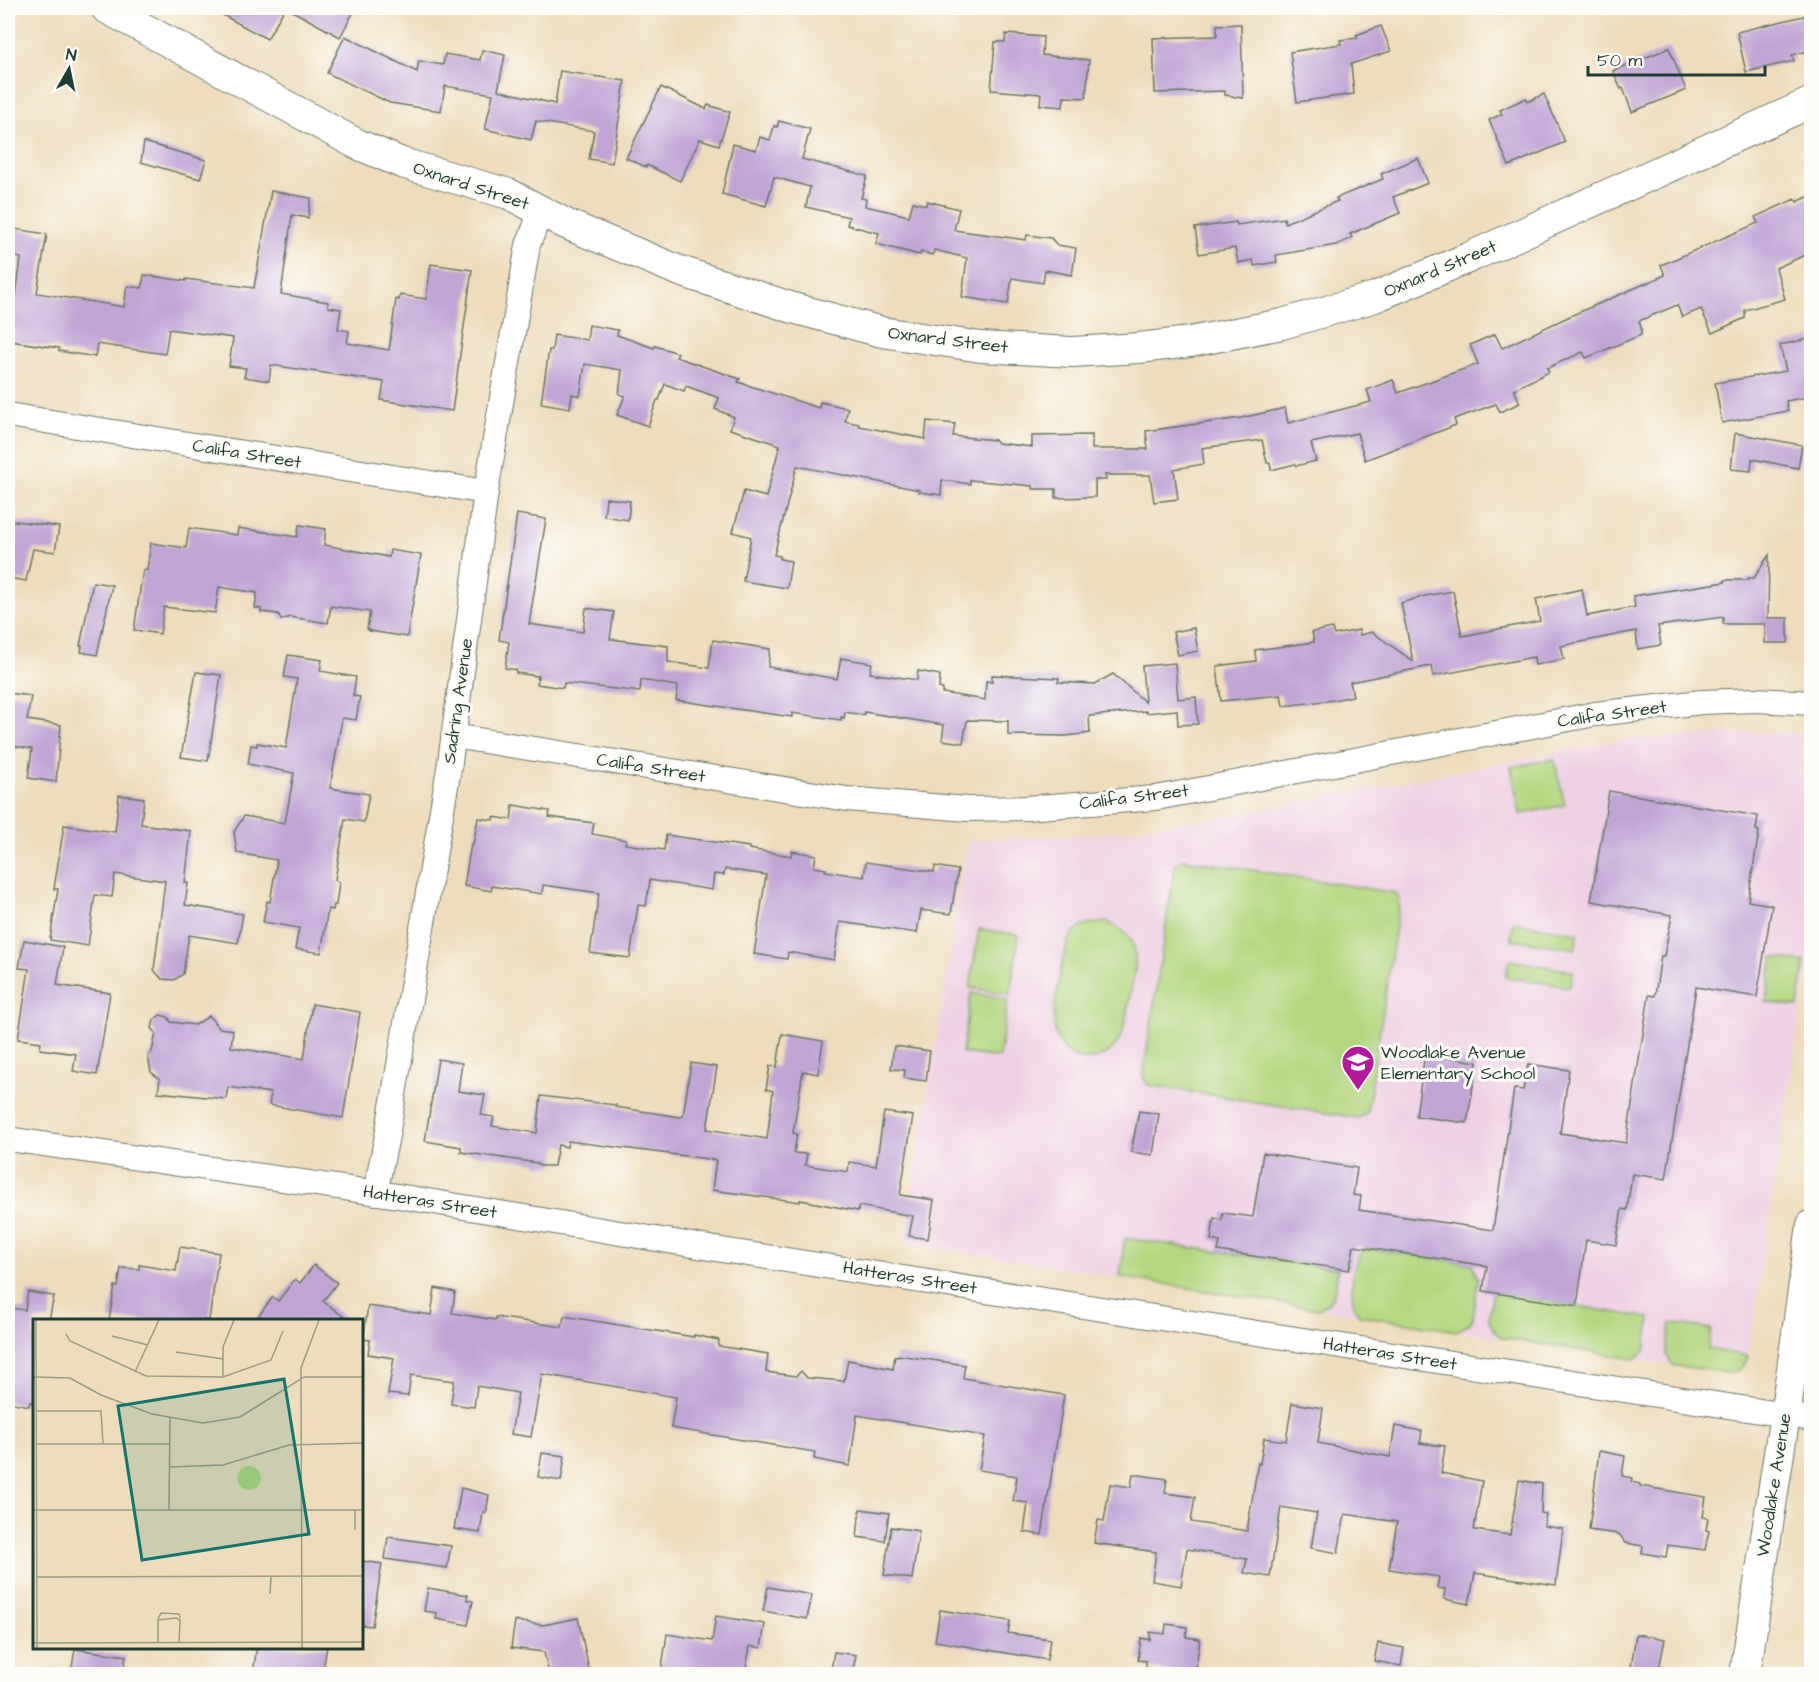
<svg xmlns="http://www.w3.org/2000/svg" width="1819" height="1682" font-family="'Architects Daughter',sans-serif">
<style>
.built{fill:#f0d0e4}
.green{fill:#b3d780;stroke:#698a5a;stroke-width:1.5}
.building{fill:#c1a5d7}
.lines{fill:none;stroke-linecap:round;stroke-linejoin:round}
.minor-casing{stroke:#677563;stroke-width:26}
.tertiary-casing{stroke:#677563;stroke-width:32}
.minor{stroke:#fff;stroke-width:24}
.tertiary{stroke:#fff;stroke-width:30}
.labels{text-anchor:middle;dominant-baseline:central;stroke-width:6;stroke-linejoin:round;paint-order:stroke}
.street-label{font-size:18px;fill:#1f3d34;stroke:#fdfcf7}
.poi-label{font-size:18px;fill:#1f3d34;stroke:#fdfcf7;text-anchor:start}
.inset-road{fill:none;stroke:#9b9c84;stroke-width:1.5}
.view{fill:#0f766e;fill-opacity:0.15;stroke:#0f766e;stroke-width:3}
.inset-edge{fill:none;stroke:#1f3d34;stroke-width:3}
</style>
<rect width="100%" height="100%" fill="#fdfcf7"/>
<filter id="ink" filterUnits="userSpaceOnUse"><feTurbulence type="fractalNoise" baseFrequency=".0167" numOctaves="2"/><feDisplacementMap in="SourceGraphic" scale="12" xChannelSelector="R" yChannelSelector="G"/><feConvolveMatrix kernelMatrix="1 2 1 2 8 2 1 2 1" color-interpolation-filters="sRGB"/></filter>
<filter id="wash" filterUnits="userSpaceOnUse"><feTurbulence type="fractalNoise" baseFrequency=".008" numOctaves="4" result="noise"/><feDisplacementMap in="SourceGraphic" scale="24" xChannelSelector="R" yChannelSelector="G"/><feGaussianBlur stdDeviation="1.35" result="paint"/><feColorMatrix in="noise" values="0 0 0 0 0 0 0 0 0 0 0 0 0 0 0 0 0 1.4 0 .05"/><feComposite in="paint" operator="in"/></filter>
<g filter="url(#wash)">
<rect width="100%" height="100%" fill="#eedcba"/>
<path class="built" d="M1752,732l59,2v206l-63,416 -2,7 -9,9 -8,1 -57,-8 -768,-122 64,-403 132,-6 120,-17 396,-76z"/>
<g class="green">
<path d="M1554,759l11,46 -45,9 -9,-47z"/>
<path d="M1183,859l212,34 5,7 -33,213 -9,5 -210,-33 -5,-8 32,-212z"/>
<path d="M1107,922c8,4 17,8 22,15 12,16 4,41 1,58 -5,26 -5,56 -35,63 -6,2 -17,1 -22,-2 -12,-6 -19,-21 -19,-34 0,-16 9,-78 19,-89 9,-9 22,-10 34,-11z"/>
<path d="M1513,922l65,11 -3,16 -64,-10z"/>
<path d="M979,929l40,6 -9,59 -40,-6z"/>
<path d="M1773,957l32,5 -7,45 -32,-5z"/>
<path d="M1509,960l64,11 -3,16 -64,-10z"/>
<path d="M971,993l37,6 -9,59 -37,-5z"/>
<path d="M1125,1238l213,31c-3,18 -1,32 -20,40l-198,-32z"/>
<path d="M1366,1248l106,16 6,14 -5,40 -3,5 -13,8 -98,-16c-10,-13 -8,-40 -2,-56 1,-4 6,-8 9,-11z"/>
<path d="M1493,1292l157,26 -5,33 -10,8 -133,-21c-19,-15 -12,-24 -9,-46z"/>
<path d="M1671,1323l40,6 -3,20 40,7c-3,10 -8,15 -19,17l-57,-8 -6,-11z"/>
</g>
<g id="blocks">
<g class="building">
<path d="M210,8h75l-18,31z"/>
<path d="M287,8h56l10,5 -13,24z"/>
<path d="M1812,14v36l-20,5 2,6 -48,11 -9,-40z"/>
<path d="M1241,24l2,74 -18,-3v-4l-70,2 -2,-55 64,-2v-11z"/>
<path d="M1381,26l10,25 -40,13 3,30 -57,8 -7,-50 51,-8 -1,-4 18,-2 -2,-3z"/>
<path d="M1006,34l37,3 -1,18 47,5 -3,38 -22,-1 -1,10 -23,-2 1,-11 -50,-4 4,-48h10z"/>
<path d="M345,36l72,36 2,-11 24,4 2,-11 35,6 2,-10 23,5 -7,35 57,14 5,-33 65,10 -13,82 -23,-4 5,-28 -58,-10 -5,19 -46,-11 8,-35 -48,-8 -4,25 -51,-8 -63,-30z"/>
<path d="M1669,48l17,42 -54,22 -9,-24 -2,1 -8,-18z"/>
<path d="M661,87l45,22 2,-4 22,7 -11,33 -19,-6 -20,42 -33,-16 -1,2 -20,-9z"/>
<path d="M1544,94l21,48 -56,24 -20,-46 13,-6 -2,-4 26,-12 1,4z"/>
<path d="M779,121l31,8 -8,30 65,17 -6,22 5,1 -1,7 44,10 4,-14 13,3 1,-4 32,8 -5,21 72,10 1,-5 24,3 6,7 19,3 -4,27 -27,-5 -2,13 -31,-5 -4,26 -46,-7 5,-39 -33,-8 -1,5 -12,-3 -1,3 -44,-11 3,-11 -32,-8 2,-8 -43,-10 4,-20 -36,-10 -8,29 -44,-12 11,-50 23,6 4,-13 10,3 4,-14 3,1z"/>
<path d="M144,142l62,18 -6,19 -59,-17z"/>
<path d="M1418,158l10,25 -35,14 7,16 -50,21 2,4 -16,7 -60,10 1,7 -23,4 -1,-6 -15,3 -3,-15 -36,6 -4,-26 41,-6 1,3 47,-7 1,5 53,-22 -2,-3 47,-19 -2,-5z"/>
<path d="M271,191l40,7 -3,20 -16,-3 -11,79 47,8v5l13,2 -3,20 11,2 -2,12 42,7 7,-51 3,1 1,-5 26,4 5,-35 41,6 -20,141 -71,-11 3,-18 -113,-17 -2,16 -25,-4 2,-9 -17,-2 4,-28 -64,-9 -4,25 -68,-10 -2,13 -36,-6v-3l-49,-7 11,-83 -10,-2 4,-27 32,5 -10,59 87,14 3,-21 15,2 2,-13 42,6v-2l68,9z"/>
<path d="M1812,195v57l-36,16 9,31 -40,11v8l-33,15 -11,-24 -19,8 -5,-12 -38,16 2,6v8l-55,23 -3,-6 -36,16 2,4 -35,17 6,14 -20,9 -4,-8 -42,15 2,6 -91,35 -8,-27 -46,10 5,18 -20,5 -1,-2 -24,6 -1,-7h-3l-5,-23 -60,8 2,16 -30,5 4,30 -24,3 -4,-27h-45l1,5h-11v17l-39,1v-9h-23v-3l-63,-6v4l-28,-4 -1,15 -22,-3 1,-2 -123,-24 -23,89 6,1v3l11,2 -4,27 -44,-7 8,-44 -18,-5 11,-41 22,6 14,-52 -50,-16 4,-12 -19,-8 4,-11 -33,-12 -2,5 -19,-7 -6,16h-2l-9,26 -31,-11 8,-19 -6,-2 3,-24 -37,-6 -5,32 -8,-2 -2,14 -29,-5 8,-53h3l2,-15 33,5 2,-15 29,5 -1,5 37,13 1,-2 23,7 -2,4 64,22 -2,3 81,26 1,-6 28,6 -3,13 14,3v2l66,13 2,-18 28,3 -2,12 42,4 2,3 35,4v-11l60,-1v14h56l-2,-18 95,-13 44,-10 3,15 83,-21 -4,-12 26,-10 5,13 80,-29 -8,-19 25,-11 7,14 66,-31 97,-42 -4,-10 97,-42 -3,-6 40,-18 2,3z"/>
<path d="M1812,338v58l-26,5 2,10 -66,12 -7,-40 71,-12 -6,-26z"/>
<path d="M1735,433l67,12 -4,23 -46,-9 -1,12 -20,-2z"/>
<path d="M606,498l24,3 -2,19 -24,-4z"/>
<path d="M517,514l29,5 -17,105 54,8 3,-24 28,4 -4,27 58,7v16l41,6 4,-28 57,9 -2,18 69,12 4,-21 31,5 -2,10 47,7 1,-9 22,4 -1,13 4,1 -1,4 43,7 1,-19 6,1v-7l67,3 -1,4 37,2 18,-10 32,28 -3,-36 33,-3 3,36 18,-2 2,27 -20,1 -1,-15 -31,3v-2l-57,5 1,17 -24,3 -58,-1v-14l-41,-1 -4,23 -21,-3 2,-15 -80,-13v3l-19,-3 -1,6 -3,-1v3l-49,-7v4l-35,-5 -81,-12 2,-14 -37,-6 -1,12 -76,-9 -1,5 -26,-4 1,-8 -22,-3v-3l-11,-2 4,-26 -10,-2z"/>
<path d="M8,520l51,7 -4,25 -22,-3 -7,32 -18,-3z"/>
<path d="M299,525l27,4 -2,16 65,12 1,-7 31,5 -14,82 -37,-6 -3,-2 3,-17 -39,-6 -3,17 -38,-6 -9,3 -3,-6 -17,-2v-3l-6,-1 2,-15 -38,-6 -4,26 -51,-6 -4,27 -26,-4 9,-60h4l4,-27 35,5 3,-20 48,7 1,-7 59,9z"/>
<path d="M1769,555l-1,63h20v25h-23v-19h-42v-7l-65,9 3,19 -23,4 -2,-18 -75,15 3,13 -29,6 -1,-8 -101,19 -2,-10 -81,16 3,14 -19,4 -51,6 -2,-11 -60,6 -4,-35 39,-5 -1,-11 59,-8 -2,-10 20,-4 2,7 25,-5 1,5 12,-3 41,29 -12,-58 24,-7 28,-5 9,45 78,-15 -4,-22 46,-10 5,27 48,-9 -2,-11 92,-14v-2h23v-2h6z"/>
<path d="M93,582l19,3 -15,70 -16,-3 1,-6h-2z"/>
<path d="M1194,628l4,23 -20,4 -5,-23z"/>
<path d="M288,655l34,5 -2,11 36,6 -3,19 7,1 -4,23 -14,-2 -12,70 39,6 -5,28 -19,-3 -10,61 4,3 -3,22h-2l-1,5 -5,-1 -7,44 -26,-4 4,-21 -36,-6 4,-21 3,1 7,-42 -40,-7 -3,-21 10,-16 41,7 9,-50 -46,-9 3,-19 6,1v-3l29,5 11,-69 -13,-2z"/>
<path d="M196,672l25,3 -13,86 -27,-4z"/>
<path d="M8,693l23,3 -4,24 34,5 -5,57 -28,-4 4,-29 -24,-4z"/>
<path d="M1609,791l149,25 -2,14 3,1 -11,70 24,4 -15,92 -61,-10 -30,192 -34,-5 -5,36 -5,-1 -6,36 -30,-5 -9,66 -94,-15 4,-25 -133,-20 -5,24 -131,-19 2,-9 -9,-2 3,-22 8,2 1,-7 30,4 10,-64 94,15 -4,27 8,1 -2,14 134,20 21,-141 9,1 5,-26 41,6 -9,63 66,10 23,-148 6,1 6,-40h3l8,-41 -81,-14z"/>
<path d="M119,795l25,3 -3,26 50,7 -6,52h3l-3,22 58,9 -5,29 -49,-8 -6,39 -9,6 -12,-1 -8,-9 11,-89 -50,-7 -3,23 -17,-2 -7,51 -38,-6 8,-51h-4l10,-64 51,7z"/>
<path d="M513,805l37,6 -1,6 45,6 -2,11 34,6 -1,4 39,6 2,-15 83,12v2l42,7 1,-5 24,4 -2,12 12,2 -1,2 39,6 2,-15 68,10 1,-6 23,4 -7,44 -30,-4 -4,23 -77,-11 -6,38 -46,-8 -1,7 -33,-5 12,-79 -41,-6 -1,6 -10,-1 -2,16 -62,-10 -4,26 -8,-1 -8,53 -40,-5 9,-60 -56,-8 -1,9 -50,-8 -1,5 -27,-5 7,-42 2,1 5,-27 16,2v-3l17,3z"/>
<path d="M24,940l39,7 -6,38 53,8 -13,82 -24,-4 3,-17 -36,-5 1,-7 -23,-3 11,-70 -10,-1z"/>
<path d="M312,1004l48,8 -17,106 -74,-13 2,-12 -43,-6 -2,12 -68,-7 2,-13 -9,-7 -3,-16 4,-4 4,-19 -4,-5 2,-8 6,-5 8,2 3,5 24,3 14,-9 10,12 14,2 -2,17 73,12z"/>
<path d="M782,1034l41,7 -5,33 -15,-3 -10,62 4,1 -3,19 13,1 -2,11 43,7 1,-10 27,4 8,-54 29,4 -13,79 34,5 -6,39 -19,-3 4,-20 -54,-10 -1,5 -58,-11v2l-88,-12 4,-30 -148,-19 -1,6 -9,-2 -4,21h-14l-3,-3 -76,-11v-5l-36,-6 13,-82 24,4 -4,28 27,4 -4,20 13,2 -2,9 45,7 4,-37 75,9 -1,2 65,10 3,-1 8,-53 26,4 -10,62 60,10 6,-48 -7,-2 4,-23 7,1z"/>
<path d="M894,1046l36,5 -4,30 -22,-3 1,-8 -14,-1z"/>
<path d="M1425,1053l52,9 -10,61 -51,-7z"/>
<path d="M1139,1111l20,3 -6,41 -22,-3z"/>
<path d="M180,1247l39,6 -10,67h-100l6,-34 3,1 3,-19 18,1v-4l37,6z"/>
<path d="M314,1265l23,18 -14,18 25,19h-93l18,-23 5,4 17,-22 5,4z"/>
<path d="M435,1288l20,4 -3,21 44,7v-3l66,10 2,-11 130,21v-2l25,5 -1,6 50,8 -2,18 30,4 5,-5 6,7 37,3 4,-21 45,9 2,-13 3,1v-2l67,10 -2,13 101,17 -22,140 -18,-3 4,-29 -15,-2 4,-25 -38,-6 6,-34 -128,-21 -7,51 -36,-7 1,-7 -144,-24 5,-31 -134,-23 -11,63 -20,-3 7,-41 -41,-7 -3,21 -23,-3 3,-23 -43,-6 -3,21 -20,-2 6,-36 -26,-4 2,-14 -7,-1 5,-33 63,9z"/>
<path d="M28,1292l26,4 -5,24h-15v83l-4,-1 -1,4 -21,-4v-94l17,2z"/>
<path d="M1292,1403l31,5 -5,35 72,14 5,-31 27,5 -2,12 25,3 -4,27 41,8 -8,49 36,5 9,-55 23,4 -1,29 5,1 -2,12 19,3 -7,56 -81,-12 -6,31 -25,-5 1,-10 -8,-1 2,-11 -50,-8 8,-47 -52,-8 -7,39 -27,-5 6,-35 -36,-6 -11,70 -26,-4 3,-14 -60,-10 -6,37 -29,-5 4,-29 -62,-9 4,-23 6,1 6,-37 21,3 2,-13 34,5 -2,14 30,4 -4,25 56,9 11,-68 2,1 4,-26 22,3z"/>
<path d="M1599,1451l26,5 -3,20 10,2 -1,4 9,2v2l66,11 -3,20 5,1 -2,12 3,1 -4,19 -37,-5 -2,12 -24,-4 1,-7 -17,-3 -7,-9 -30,-4z"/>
<path d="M542,1453l23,3 -4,25 -23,-4z"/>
<path d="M461,1488l28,7 -3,18 -3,-1 -3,21 -26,-4z"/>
<path d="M860,1509l29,4 -4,28 -28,-4z"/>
<path d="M891,1527l28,4 -7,48 -28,-4z"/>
<path d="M388,1537l63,9 -4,22 -62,-9z"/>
<path d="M362,1561l20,3 -10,62 -10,-1z"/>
<path d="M768,1587l44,8 -5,24 -44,-8z"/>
<path d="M428,1588l40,7 -1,5 6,1 -5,24 -32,-6 1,-6 -13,-2z"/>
<path d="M940,1610l70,11 -2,12 42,6 -3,21 -112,-19z"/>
<path d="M716,1616l49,8 -4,24 -11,-2 -5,28h-84l6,-40 45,7z"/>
<path d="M578,1618l12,56h-41l-5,-22 -33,-4 4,-27 28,4z"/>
<path d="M1166,1624l21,3 -1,10 14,2 -5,35 -49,-6v-7l-8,-1 3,-22 9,2v-8l15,2z"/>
<path d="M1636,1634l29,5 -7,35h-28z"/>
<path d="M1378,1643l26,5 -3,18 -27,-5z"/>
<path d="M257,1647h70l-5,27h-52l-17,-2z"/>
<path d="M75,1649l51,7 -3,18h-52z"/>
<path d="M834,1652l22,3 -4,19 -21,-3z"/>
</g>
</g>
</g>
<g filter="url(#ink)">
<use href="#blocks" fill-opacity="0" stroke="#677563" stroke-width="1.5"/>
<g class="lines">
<defs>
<g id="minor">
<path d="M8,415l478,77"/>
<path d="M453,736l394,63 121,10 57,-1 131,-10 439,-84 107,-12 53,-2 57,3"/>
<path d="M8,1139l390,57 330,55 1084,168"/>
<path d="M375,1193l12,-57 63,-374 36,-270 42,-247 14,-36"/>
</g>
<g id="tertiary">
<path d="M106,8l251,136 45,19 107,31 57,30 114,47 113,37 89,24 99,15 91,5 67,-4 51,-6 92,-18 93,-27 93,-39 344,-156"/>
<path d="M1745,1674l47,-305 20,-144"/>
</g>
</defs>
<use href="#minor" class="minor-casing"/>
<use href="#tertiary" class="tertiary-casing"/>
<use href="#minor" class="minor"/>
<use href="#tertiary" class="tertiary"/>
</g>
</g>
<defs>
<symbol id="school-pin" viewBox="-11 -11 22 30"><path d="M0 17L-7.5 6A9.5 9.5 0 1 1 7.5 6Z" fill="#b5179e" stroke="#fdfcf7"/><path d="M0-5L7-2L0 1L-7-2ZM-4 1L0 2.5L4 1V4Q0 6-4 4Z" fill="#fff"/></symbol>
</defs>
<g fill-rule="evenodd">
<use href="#school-pin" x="1339" y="1043" width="38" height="52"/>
</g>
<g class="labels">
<g class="street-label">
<text transform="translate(471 186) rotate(18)">Oxnard Street</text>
<text transform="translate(1440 269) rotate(-23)">Oxnard Street</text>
<text transform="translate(948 340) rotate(7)">Oxnard Street</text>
<text transform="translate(247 454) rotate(9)">Califa Street</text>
<text transform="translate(458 701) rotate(-82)">Sadring Avenue</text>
<text transform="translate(1612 714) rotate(-8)">Califa Street</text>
<text transform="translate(651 768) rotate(9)">Califa Street</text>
<text transform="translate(1134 797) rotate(-7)">Califa Street</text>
<text transform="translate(430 1202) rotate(9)">Hatteras Street</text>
<text transform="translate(910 1278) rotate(9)">Hatteras Street</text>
<text transform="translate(1390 1354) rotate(9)">Hatteras Street</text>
<text transform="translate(1774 1485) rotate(-81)">Woodlake Avenue</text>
</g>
<g class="poi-label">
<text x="1381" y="1052">Woodlake Avenue<tspan x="1381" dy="21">Elementary School</tspan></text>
</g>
</g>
<g transform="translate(33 1319)">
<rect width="330" height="330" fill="#eedcba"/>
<path d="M204 159a12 12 0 1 1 24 0a12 12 0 1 1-24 0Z" fill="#b3d780"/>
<path class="inset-road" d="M3,1l1,328M33,15l4,7 76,35 77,1 48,-17 12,-29M79,17l36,9M143,33l47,7M102,53l24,-52M0,58l37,1 31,17 51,19 51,9 37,-6 64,-40h59M190,58v-30l11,-27M3,92h65l2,33M3,125h133M137,148l53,-2 66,-20 74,-2M0,191h330M136,191l1,-93M322,211v-20M4,258l326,-1M237,275l1,-18M125,300l3,-6 18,1 1,4M0,324l330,-1M125,324v-23l18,-2 4,2 -1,23M269,329l-1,-280 18,-48"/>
<path class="view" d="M251,60l25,155 -167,26 -24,-154z"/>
<rect width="330" height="330" class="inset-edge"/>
</g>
<rect width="1819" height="1682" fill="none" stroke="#fdfcf7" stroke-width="30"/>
<g transform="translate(69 69) rotate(9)" stroke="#fdfcf7" stroke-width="4.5" paint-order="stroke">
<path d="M0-4.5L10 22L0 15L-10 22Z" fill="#1f3d34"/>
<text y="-9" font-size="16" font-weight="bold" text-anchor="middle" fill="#1f3d34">N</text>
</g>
<path d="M1588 66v9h177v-9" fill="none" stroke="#1f3d34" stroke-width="3"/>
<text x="1597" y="66" font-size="18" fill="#1f3d34" stroke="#fdfcf7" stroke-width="4.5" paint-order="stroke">50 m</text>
</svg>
